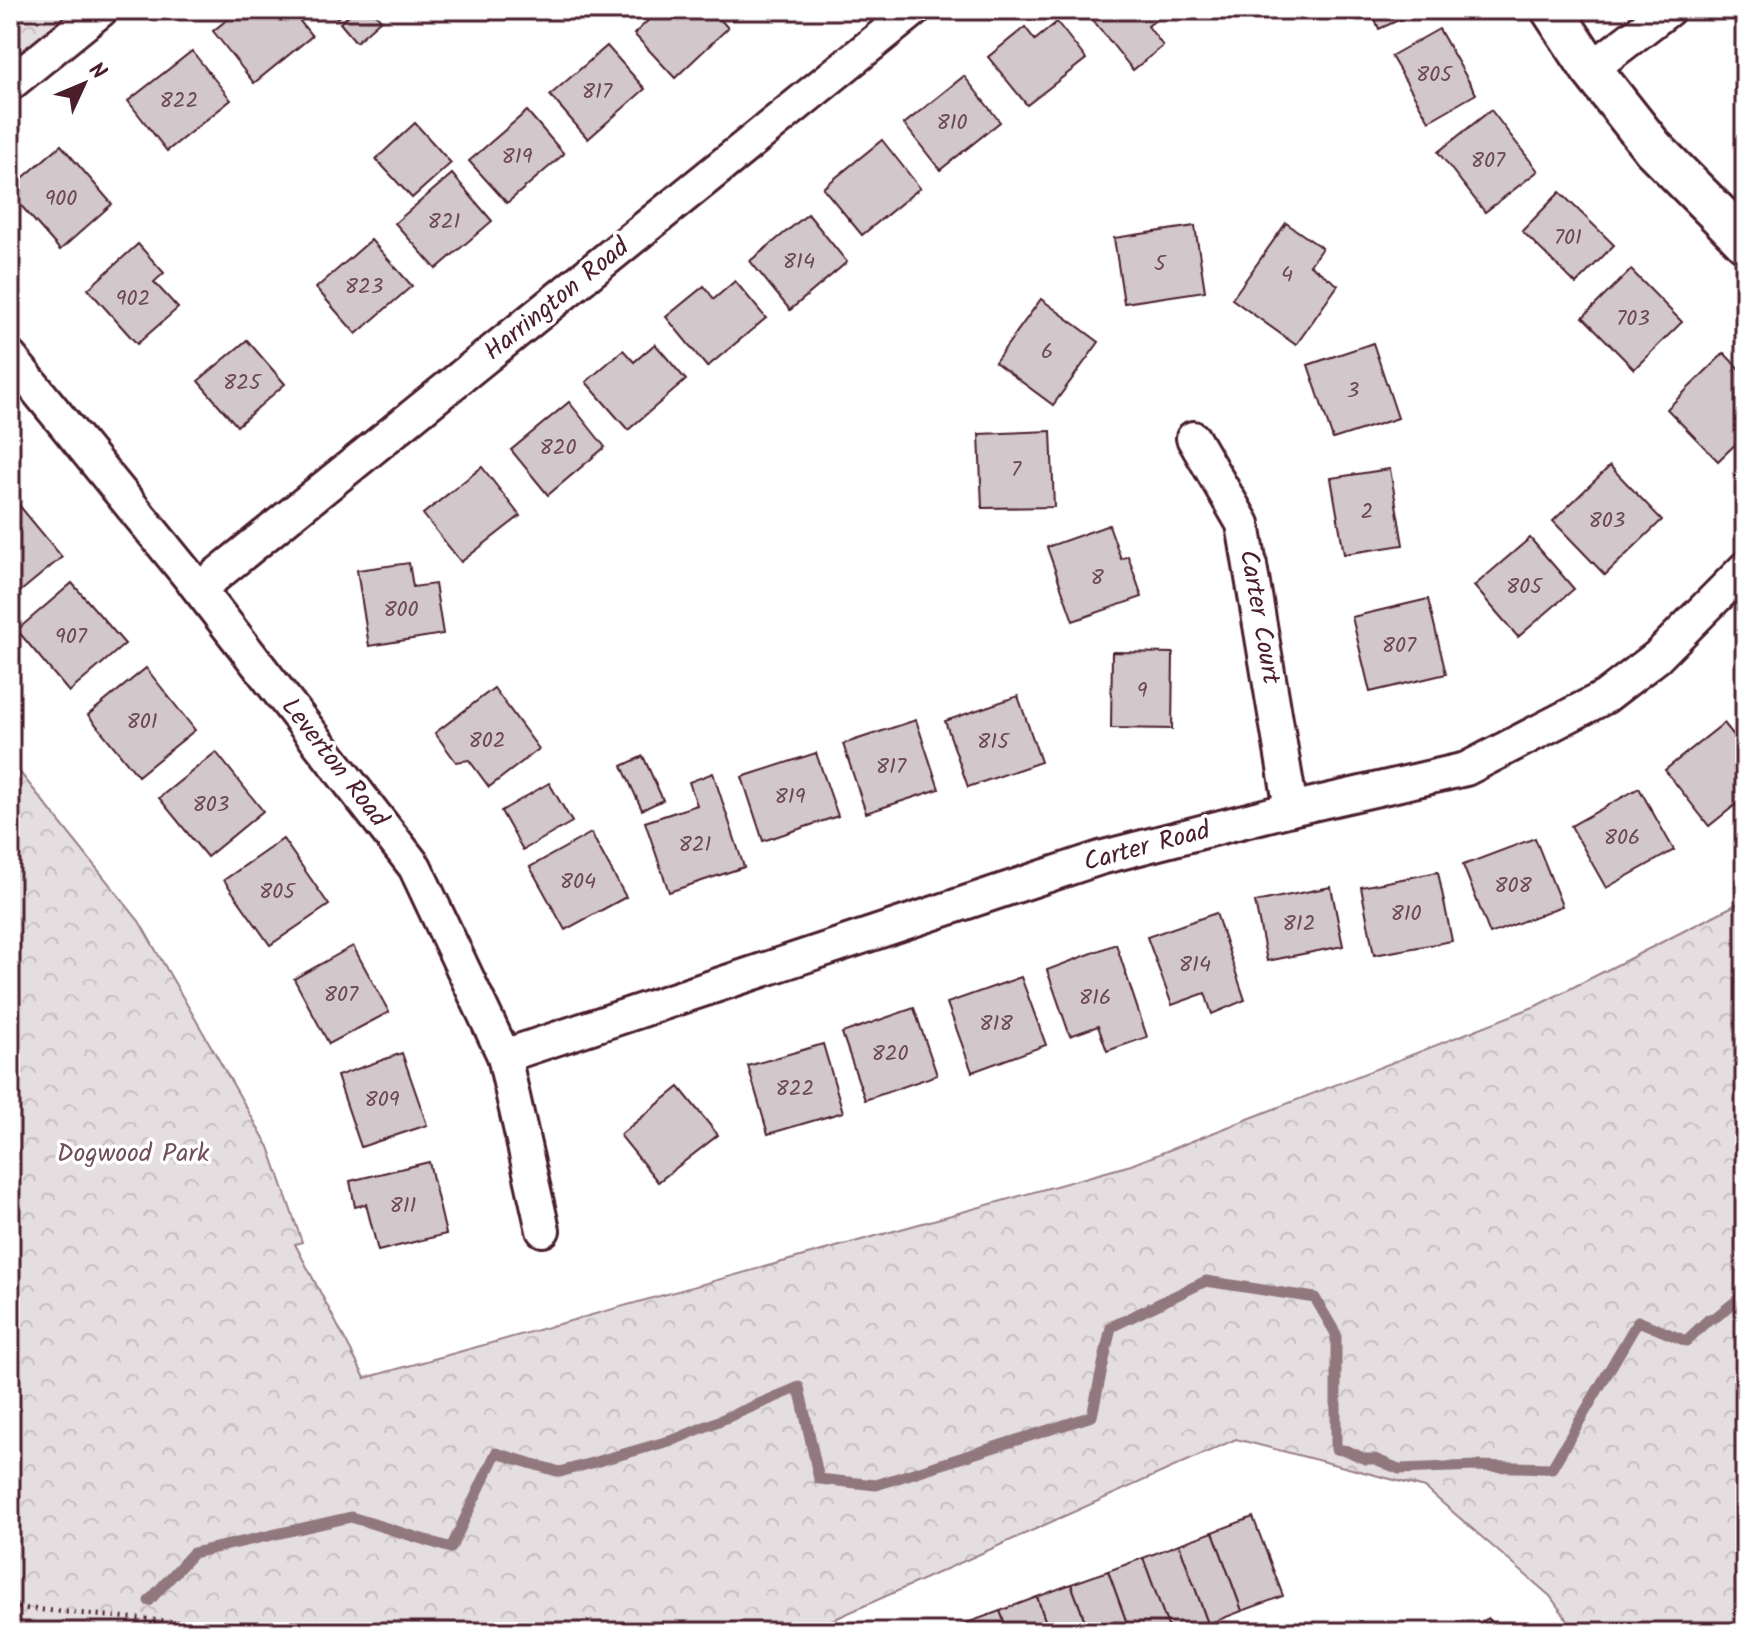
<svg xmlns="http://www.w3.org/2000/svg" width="1755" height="1642" font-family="Kalam,sans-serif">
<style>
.forest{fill:url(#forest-crowns);stroke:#987e86;stroke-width:2}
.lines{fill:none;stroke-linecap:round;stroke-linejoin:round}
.stream{stroke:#91787e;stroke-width:11}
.building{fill:#d2c7cb;stroke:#4a1f2b;stroke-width:2}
.minor-casing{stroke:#4a1f2b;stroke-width:38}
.tertiary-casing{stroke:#4a1f2b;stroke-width:46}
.path{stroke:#4a1f2b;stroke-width:5;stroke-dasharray:2 6;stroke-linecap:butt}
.minor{stroke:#fff;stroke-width:32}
.tertiary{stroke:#fff;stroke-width:40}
.labels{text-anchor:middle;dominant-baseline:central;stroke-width:7;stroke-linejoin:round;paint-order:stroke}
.number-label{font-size:22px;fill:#6c4953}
.street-label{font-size:26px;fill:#4a1f2b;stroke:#fff}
.park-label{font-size:26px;fill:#714f58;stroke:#fff}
</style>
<defs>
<pattern id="forest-crowns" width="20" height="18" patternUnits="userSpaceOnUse" patternTransform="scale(2)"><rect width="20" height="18" fill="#e5dee0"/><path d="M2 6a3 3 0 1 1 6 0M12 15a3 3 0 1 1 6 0" fill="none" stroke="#c6bec0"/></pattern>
</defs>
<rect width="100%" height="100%" fill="#fff"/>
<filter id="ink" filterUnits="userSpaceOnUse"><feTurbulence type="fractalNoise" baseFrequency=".0125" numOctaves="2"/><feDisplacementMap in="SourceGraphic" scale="16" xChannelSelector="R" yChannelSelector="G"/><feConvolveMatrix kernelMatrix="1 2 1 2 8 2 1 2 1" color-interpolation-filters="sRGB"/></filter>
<g filter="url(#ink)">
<g class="forest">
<path d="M10,10h91l-91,74z"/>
<path d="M10,760l129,161 130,226 33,95 -7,2 70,134 766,-213 405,-159 209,-106v732h-169l-26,-36 -125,-108 -189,-49 -430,193h-796z"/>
</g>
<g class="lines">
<path class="stream" d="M149,1601l44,-48 158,-36 100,31 45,-95 64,19 116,-33 123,-52 20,92 57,6 216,-69 19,-89 95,-46 109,17 21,36v115l12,2 17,8h10l24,10 78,-3 75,2 86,-147 48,20 23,-22 7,-2 29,-23"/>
</g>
<g class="building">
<path d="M239,10h52l21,26 -58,47 -41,-52z"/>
<path d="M330,10h16l-9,8z"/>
<path d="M355,10h17l9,10 -25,22 -16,-19z"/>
<path d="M659,10h53l16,18 -53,50 -41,-44z"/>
<path d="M1085,10h84l-21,16 15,20 -30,24z"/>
<path d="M1371,10h50l-42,19z"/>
<path d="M1057,22l29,37 -59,46 -39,-48 37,-30 10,13z"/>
<path d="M1439,29l37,65 -47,27 -38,-65z"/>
<path d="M607,46l38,43 -57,50 -38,-44z"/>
<path d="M192,51l39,49 -64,51 -39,-50z"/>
<path d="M964,76l36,46 -60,48 -36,-46z"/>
<path d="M1491,110l47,61 -53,41 -47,-60z"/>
<path d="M527,111l37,43 -57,49 -38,-42z"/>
<path d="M415,123l36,40 -39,35 -36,-39z"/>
<path d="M882,140l38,48 -58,47 -39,-47z"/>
<path d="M61,145l51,59 -52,46 -50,-57v-4z"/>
<path d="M452,174l40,47 -56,48 -41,-46z"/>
<path d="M1560,192l54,53 -38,39 -54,-53z"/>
<path d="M808,214l39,48 -57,48 -40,-49z"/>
<path d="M1286,223l36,25 -12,17 28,20 -42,60 -64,-46z"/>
<path d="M1195,226l10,65 -81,12 -10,-65z"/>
<path d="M371,240l41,46 -56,48 -40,-46z"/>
<path d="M138,244l26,29 -10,9 24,26 -41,36 -49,-55z"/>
<path d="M1631,270l51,52 -48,47 -51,-52z"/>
<path d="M735,281l31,37 -59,49 -41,-50 38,-31 10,13z"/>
<path d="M1041,299l58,43 -46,63 -58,-43z"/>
<path d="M247,340l38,44 -48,42 -39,-45z"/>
<path d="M1373,343l25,75 -65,21 -25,-74z"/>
<path d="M655,344l31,36 -58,50 -42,-48 37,-32 11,12z"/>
<path d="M1724,353l21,22v60l-27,26 -51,-52z"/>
<path d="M569,402l36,45 -57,48 -37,-45z"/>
<path d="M1051,431l3,76 -72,1 -3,-74z"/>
<path d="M1610,466l52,54 -57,55 -52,-54z"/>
<path d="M482,467l38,49 -59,46 -38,-48z"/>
<path d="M1390,469l13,76 -59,9 -13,-76z"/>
<path d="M14,499l48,58 -47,39 -5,-5v-89z"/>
<path d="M1109,525l12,34 7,-3 14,41 -69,24 -26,-74z"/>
<path d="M1530,538l44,51 -56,48 -44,-51z"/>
<path d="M409,563l4,24 22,-3 8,50 -74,12 -12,-76z"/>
<path d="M72,583l53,61 -56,48 -52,-62z"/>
<path d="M1428,599l18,75 -76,18 -18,-75z"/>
<path d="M1112,652l61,1 -1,76 -61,-1z"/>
<path d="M146,668l49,62 -57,46 -50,-61z"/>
<path d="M494,688l45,61 -50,38 -20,-27 -13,2 -21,-29z"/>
<path d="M1018,696l23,66 -73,25 -23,-66z"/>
<path d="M916,720l23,69 -73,24 -23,-69z"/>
<path d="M1724,723l21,26v48l-36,29 -44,-56z"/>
<path d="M216,752l47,59 -56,46 -48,-59z"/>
<path d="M816,753l22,63 -75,25 -21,-64z"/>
<path d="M643,756l20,44 -21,10 -20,-44z"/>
<path d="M713,773l31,94 -75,25 -24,-70 52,-17 -8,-23z"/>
<path d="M549,783l23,39 -49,28 -22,-39z"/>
<path d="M1639,788l35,62 -68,38 -35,-62z"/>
<path d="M591,833l35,64 -61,33 -35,-63z"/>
<path d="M1535,838l27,68 -72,28 -27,-69z"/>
<path d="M283,839l46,66 -59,40 -46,-65z"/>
<path d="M1438,872l14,69 -78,14 -13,-68z"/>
<path d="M1331,887l12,59 -76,15 -12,-59z"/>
<path d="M1216,913l29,87 -33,14 -7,-21 -33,12 -25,-68z"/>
<path d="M1116,944l31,93 -40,14 -9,-25 -28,10 -23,-66z"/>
<path d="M353,946l36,66 -60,32 -35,-65z"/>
<path d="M1021,977l25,68 -74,27 -25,-69z"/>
<path d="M914,1008l23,67 -72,25 -23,-67z"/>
<path d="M823,1044l20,68 -75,22 -20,-68z"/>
<path d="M402,1053l25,72 -66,22 -24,-71z"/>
<path d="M679,1087l39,48 -60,47 -38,-47z"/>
<path d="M429,1162l17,72 -68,17 -12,-47 -11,3 -5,-26z"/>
<path d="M1253,1517l30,79 -41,15 -29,-79z"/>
<path d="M1213,1532l29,79 -34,13 -29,-80z"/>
<path d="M1179,1544l29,80 -22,8h-16l-27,-74z"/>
<path d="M1143,1558l27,74h-40l-22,-61z"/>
<path d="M1108,1571l22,61h-41l-18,-48z"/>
<path d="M1071,1584l18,48h-40l-12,-35z"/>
<path d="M1037,1597l12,35h-41l-8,-21z"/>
<path d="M1000,1611l8,21h-45l-2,-7z"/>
<path d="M1488,1618l10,14h-29z"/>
</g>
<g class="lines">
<defs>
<g id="minor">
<path d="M1591,69l77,-59"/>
<path d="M10,84l91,-74"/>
<path d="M10,357l189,232 216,278 89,189 39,174"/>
<path d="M1193,438l50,86 48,285"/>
<path d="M199,589l715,-579"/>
<path d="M504,1056l596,-198 191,-49 175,-40 139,-72 52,-40 88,-89"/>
</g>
<path id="tertiary" d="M1552,10l39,59 62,79 92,93"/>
</defs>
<use href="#minor" class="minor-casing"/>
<use href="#tertiary" class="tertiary-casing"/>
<path class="path" d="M10,1607l274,25"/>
<use href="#minor" class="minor"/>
<use href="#tertiary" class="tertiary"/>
</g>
</g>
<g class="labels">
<g class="number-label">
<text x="1434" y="75">805</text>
<text x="597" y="92">817</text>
<text x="179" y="101">822</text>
<text x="952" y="123">810</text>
<text x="517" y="157">819</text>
<text x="1488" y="161">807</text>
<text x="61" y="199">900</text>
<text x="444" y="222">821</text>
<text x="1568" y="238">701</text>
<text x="799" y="262">814</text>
<text x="1160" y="264">5</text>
<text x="1287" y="275">4</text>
<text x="364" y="287">823</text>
<text x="133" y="299">902</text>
<text x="1633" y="319">703</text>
<text x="1047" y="352">6</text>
<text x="242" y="383">825</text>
<text x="1353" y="391">3</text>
<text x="558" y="448">820</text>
<text x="1016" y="470">7</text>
<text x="1367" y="512">2</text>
<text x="1607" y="521">803</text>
<text x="1097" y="578">8</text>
<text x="1524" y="587">805</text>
<text x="401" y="610">800</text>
<text x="71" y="637">907</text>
<text x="1399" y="646">807</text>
<text x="1142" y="691">9</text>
<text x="142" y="722">801</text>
<text x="487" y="741">802</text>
<text x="993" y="742">815</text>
<text x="891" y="767">817</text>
<text x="790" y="797">819</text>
<text x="211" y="805">803</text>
<text x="1622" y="838">806</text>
<text x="695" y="845">821</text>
<text x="578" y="882">804</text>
<text x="1513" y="886">808</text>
<text x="277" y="892">805</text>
<text x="1406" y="914">810</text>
<text x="1299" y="924">812</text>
<text x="1195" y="965">814</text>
<text x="341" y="995">807</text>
<text x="1095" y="998">816</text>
<text x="996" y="1024">818</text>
<text x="890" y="1054">820</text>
<text x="795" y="1089">822</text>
<text x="382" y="1100">809</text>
<text x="403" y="1206">811</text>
</g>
<g class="street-label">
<text transform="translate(557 300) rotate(-39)">Harrington Road</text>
<text transform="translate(1259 617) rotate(80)">Carter Court</text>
<text transform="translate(334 763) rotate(52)">Leverton Road</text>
<text transform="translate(1147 847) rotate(-15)">Carter Road</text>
</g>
<g class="park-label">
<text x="133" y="1154">Dogwood Park</text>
</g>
</g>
<rect width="1755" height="1642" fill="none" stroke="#fff" stroke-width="40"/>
<rect x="20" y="20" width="1715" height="1602" fill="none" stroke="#4a1f2b" stroke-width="3" filter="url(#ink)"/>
<g transform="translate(84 84) rotate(46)" stroke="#ffffff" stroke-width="6" paint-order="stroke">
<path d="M0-6L14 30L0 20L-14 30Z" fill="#4a1f2b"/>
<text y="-12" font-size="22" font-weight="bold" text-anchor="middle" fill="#4a1f2b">N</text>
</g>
</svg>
